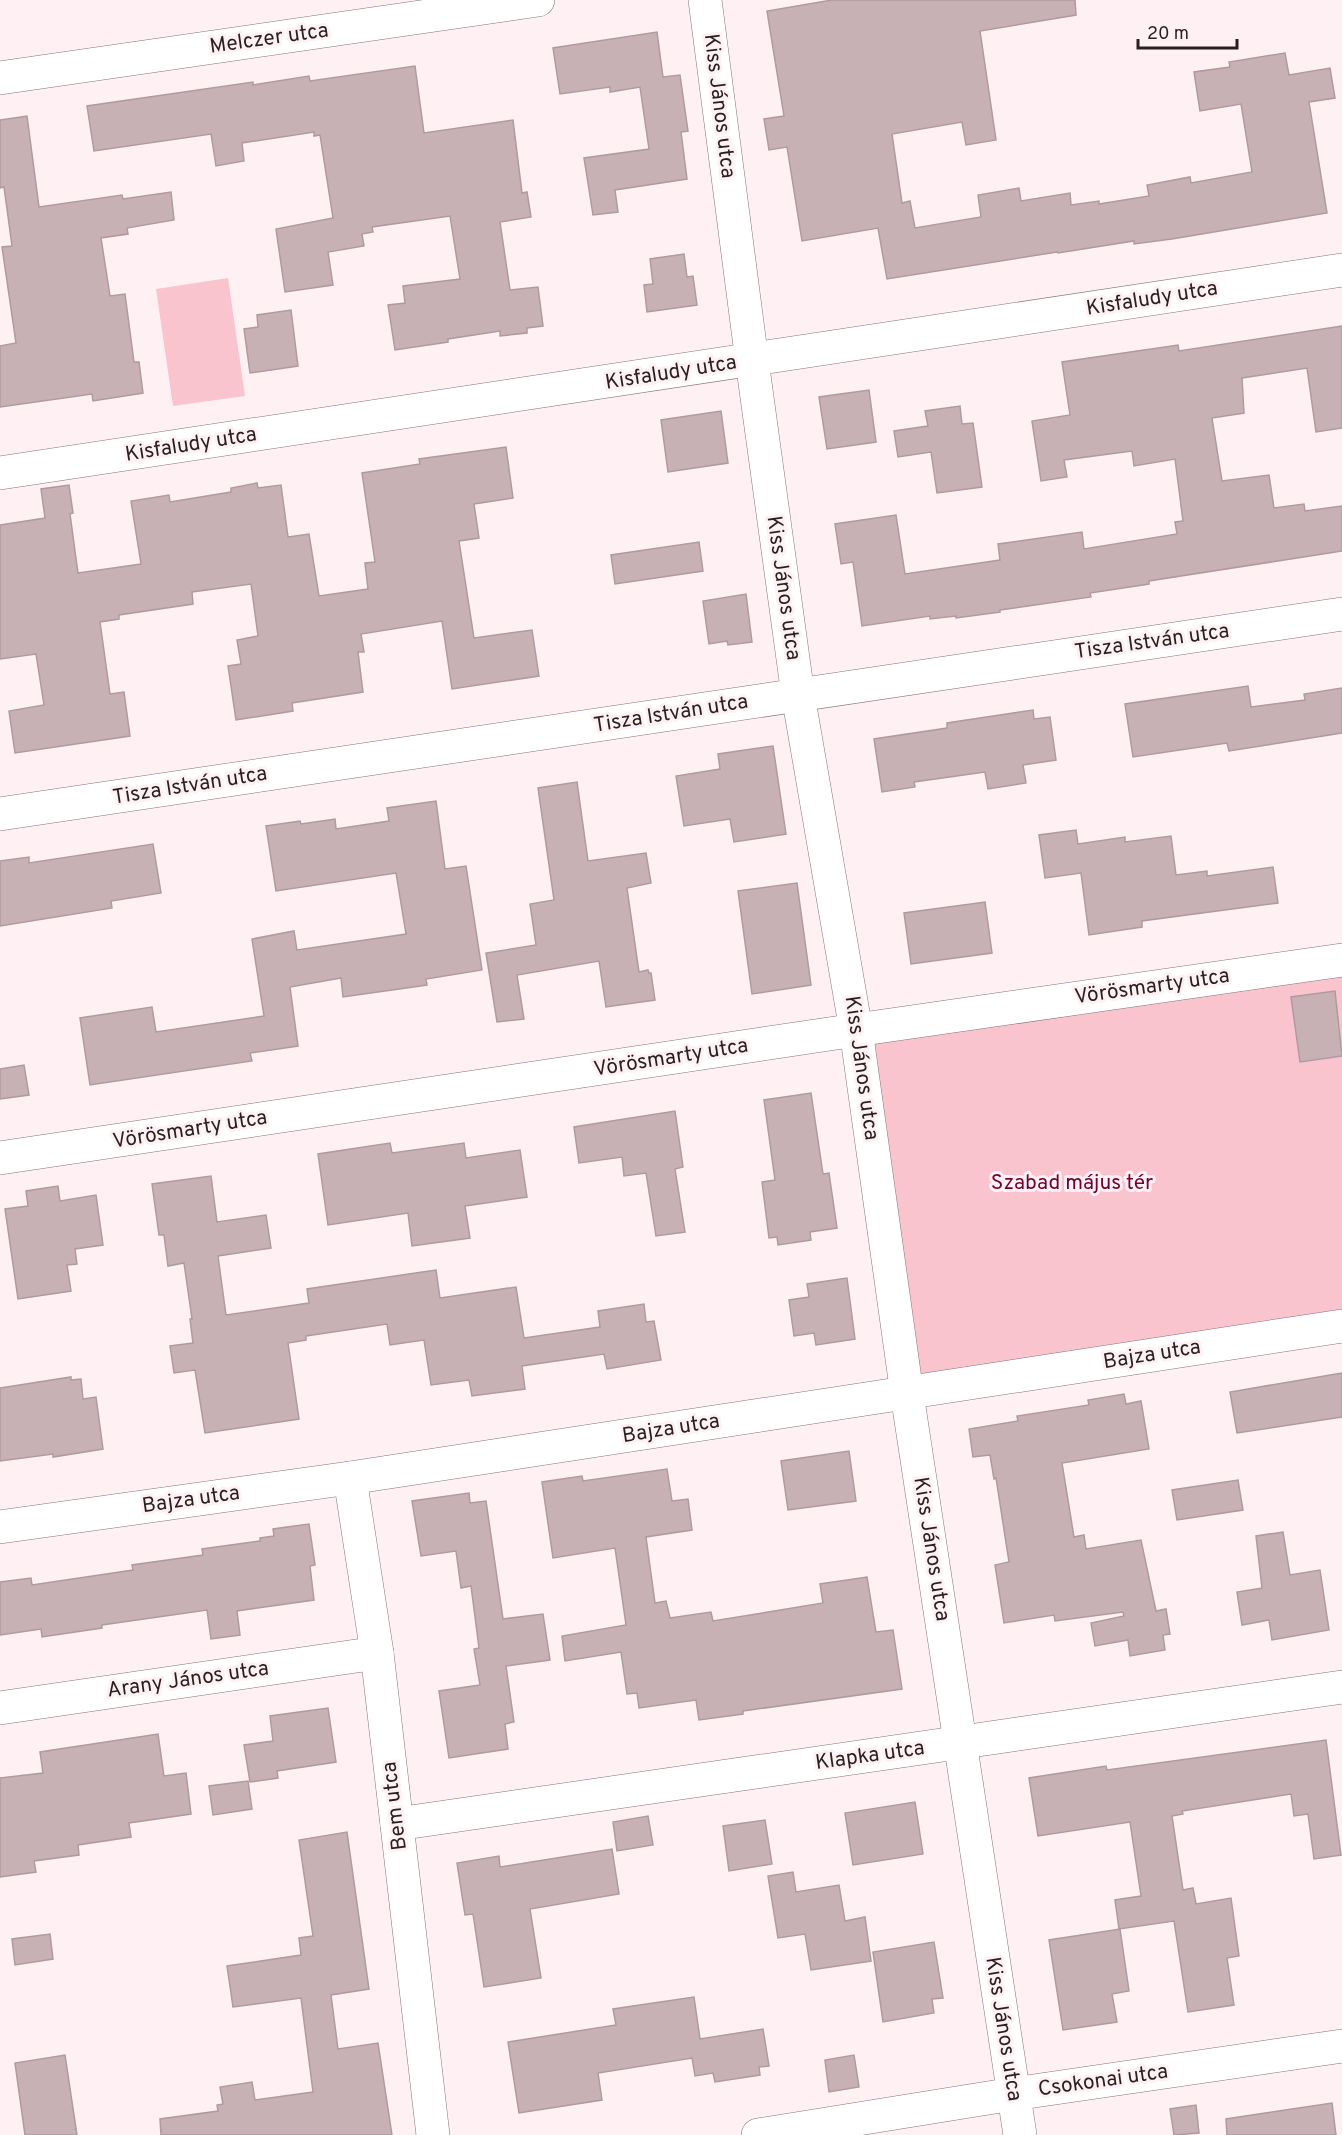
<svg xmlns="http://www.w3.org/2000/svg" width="1342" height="2135" font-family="Overpass,sans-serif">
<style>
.park{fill:#fac4cf}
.building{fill:#c7b1b5;stroke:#b09a9e;stroke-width:1.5}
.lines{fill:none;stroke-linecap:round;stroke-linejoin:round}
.street-casing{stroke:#877276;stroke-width:34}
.street{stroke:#fff;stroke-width:33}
.labels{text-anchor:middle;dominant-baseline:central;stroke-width:6;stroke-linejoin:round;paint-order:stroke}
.street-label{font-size:21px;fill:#271f20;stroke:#fff1f3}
.park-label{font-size:21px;fill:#710031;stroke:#fff1f3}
</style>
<rect width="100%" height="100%" fill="#fff1f3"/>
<g class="park">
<path d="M228,278l17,118 -72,10 -17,-117z"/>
<path d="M1342,960v366l-435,68 -51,-364z"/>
</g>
<g class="building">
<path d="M832,0h243l1,15 -96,16 16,109 -30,5 -4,-23 -70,12 10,69 8,-2 5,27 66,-11 -3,-22 41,-7 2,13 49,-8 1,12 28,-4v3l50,-8 -2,-11 43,-8 1,6 61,-11 -11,-68 -41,7 -6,-39 36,-5 -1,-5 56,-9 4,22 41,-7 5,30 -26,4 18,111 -155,26 -38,5v-3l-76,12 -1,-1 -170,27 -9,-51 -76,13 -15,-94 -18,3 -5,-31 20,-3 -17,-105z"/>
<path d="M657,32l6,45 17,-2 8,56 -7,1 6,47 -72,11 3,22 -25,3 -9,-57 65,-9 -9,-62 -30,5v-5l-50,7 -7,-46z"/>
<path d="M415,66l9,67 89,-13 9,73 5,-1 4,25 -31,5 10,68 28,-3 5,39 -16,2v5l-27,3v-5l-52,8v3l-53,8 -7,-45 17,-2 -2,-17 57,-7 -10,-63 -78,11 1,5 -11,2 2,12 -36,6 5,33 -48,7 -9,-63 57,-11 -13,-83 -6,1v-4l-72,11 2,18 -28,5 -5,-32 -117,17 -7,-45 166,-24v3l56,-9 1,5z"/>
<path d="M27,116l12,91 83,-12 1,4 48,-7 3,28 -47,8 1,6 -27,4 9,58 15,-2 9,68h5l4,31 -50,8 -1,-7 -92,13v-61l16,-3 -14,-96 10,-1 -8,-59 -4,1v-68z"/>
<path d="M684,254l3,23 6,-1 4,29 -50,7 -3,-27 9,-1 -3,-25z"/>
<path d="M291,310l7,56 -48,7 -6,-44 14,-2 -1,-12z"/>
<path d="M1342,326v102l-26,4 -9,-64 -65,10 2,35 -32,5 10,63 47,-6 5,33 30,-4 1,7 37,-5v45l-193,30v3l-59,9 1,4 -91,13v2l-44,6v-2l-26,3v-3l-68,10 -9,-64 -12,2 -6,-40 61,-9 9,59 95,-14 -2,-16 84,-12 2,17 93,-15 -2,-12 8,-1 -8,-62 -41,7 -2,-15 -68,9 3,17 -26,4 -9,-60 38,-6 -8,-53 116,-17 1,6z"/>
<path d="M869,390l7,52 -49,7 -8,-52z"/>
<path d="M960,406l2,18 11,-1 9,64 -45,6 -6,-41 -33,5 -4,-26 34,-5 -3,-15z"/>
<path d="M721,411l7,52 -60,9 -7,-52z"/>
<path d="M506,447l7,51 -39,6 5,34 -20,3 15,97 58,-8 7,46 -87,13 -10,-68 -81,13 3,18h-6l5,40 -71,11 1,8 -57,9 -8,-54 13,-2 -4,-24 21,-4 -7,-52 -59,8 1,12 -74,11v4l-19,3 10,72 14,-2 6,44 -115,17 -6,-42 35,-6 -8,-51 -36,5v-134l45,-7 -4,-29 28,-4 4,28 -3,1 8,59 63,-9 -10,-63 38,-6 1,7 61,-10v-4l26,-5 1,5 23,-3 7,52 21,-3 10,62 49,-7 -3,-26 10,-1 -13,-89 58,-9 -1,-5z"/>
<path d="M699,542l4,29 -88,13 -4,-29z"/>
<path d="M746,594l6,48 -24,3 -1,-4 -18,3 -6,-43z"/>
<path d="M1248,686l3,21 54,-7 -1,-6 38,-6v45l-113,18 -2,-8 -94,14 -8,-53z"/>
<path d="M1033,710l1,9 16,-2 6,43 -33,5 3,18 -38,6 -3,-17 -71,10 1,5 -33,5 -8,-53 73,-11v-5z"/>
<path d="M773,746l13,88 -52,8 -4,-23 -46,7 -8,-50 44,-7 -2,-15z"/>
<path d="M577,782l11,79 58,-8 5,30 -24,5 12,84 9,-2 1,3h2l4,27 -49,7 -7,-46 -82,14 7,44 -27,3 -11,-69 50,-8 -6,-41 24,-4 -16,-112z"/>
<path d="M436,801l9,68 21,-3 16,104 -56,9 1,6 -84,12 -2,-19 -51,9 8,59 -48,7 2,8 -162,24 -10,-67 72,-11 4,25 108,-16 -12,-77 42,-8 3,19 109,-16 -10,-61 -120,18 -10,-65 34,-5 1,3 34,-5 1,10 53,-8 -2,-13z"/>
<path d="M1076,830l2,14 47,-7v5l46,-6 5,39 31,-4v5l66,-9 5,36 -136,18v6l-53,8 -8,-62 -36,5 -6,-43z"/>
<path d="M153,844l8,49 -50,8 1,7 -112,18v-65l29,-4v6z"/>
<path d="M797,883l14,102 -59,9 -14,-103z"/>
<path d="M985,902l7,51 -81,11 -7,-51z"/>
<path d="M1335,991l7,65 -42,6 -9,-65z"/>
<path d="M24,1065l5,30 -29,4v-30z"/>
<path d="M811,1093l12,81 6,-1 8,55 -27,4 1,8 -33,5 -1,-8 -8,1 -7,-56 13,-2 -11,-80z"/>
<path d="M675,1111l8,56 -8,2 10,63 -29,4 -10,-63 -22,3 -2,-19 -43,6 -5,-36z"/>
<path d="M390,1143l2,10 72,-10 2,15 54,-8 7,47 -62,9 5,32 -58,8 -4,-33 -80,12 -10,-71z"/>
<path d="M211,1176l6,46 49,-7 5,33 -53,8 8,59 83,-12 -2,-14 129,-19 4,28 76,-11 8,51 76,-11 -2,-16 46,-7 2,18 8,-1 7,39 -54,9 -3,-15 -82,12 3,23 -53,7 -3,-16 -38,5 -7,-45 -34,5 -3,-21 -81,12v4l-18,3 11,76 -94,14 -10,-63 -21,3 -4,-27 23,-3 -3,-24h2l-8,-56 -16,3 -4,-31h-5l-7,-51z"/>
<path d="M58,1186l2,15 36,-6 7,50 -28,4 2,15 -10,1 4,26 -53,8 -13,-90 23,-3 -2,-15z"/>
<path d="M847,1278l8,61 -39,6 -2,-12 -20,3 -5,-36 20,-3 -2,-13z"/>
<path d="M1342,1373v44l-105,16 -7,-41z"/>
<path d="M71,1377v3l10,-1 2,20 13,-2 7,52 -50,8v-3l-53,7v-73z"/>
<path d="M1124,1394l2,10 15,-3 8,48 -87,14 12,74 10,-2 2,14 55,-9 15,71 10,-2 4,25 -7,1 2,15 -35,6 -2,-16 -33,6 -4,-23 33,-7 -1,-4 -68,9 -1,-6 -50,8 -9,-58 14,-3 -13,-84 -2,1 -4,-24 -17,2 -4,-28 49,-8 -1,-5 72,-11 -1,-5z"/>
<path d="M849,1451l7,50 -68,9 -7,-49z"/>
<path d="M667,1469l5,32 16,-2 4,31 -46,7 9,66 11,-2 4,17 41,-6 2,9 110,-18 -3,-19 47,-7 9,55 17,-2 9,59 -159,22v3l-44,6 -3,-20 -57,8 -2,-15 -10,1 -6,-42 -56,9 -3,-25 64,-11 -11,-77 -62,10 -11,-76 40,-6 1,5z"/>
<path d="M1238,1480l5,30 -66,10 -5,-30z"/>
<path d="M469,1493l1,10 16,-2 17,118 40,-5 7,46 -44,6 8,56 -9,2 3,25 -59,9 -10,-67 41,-6 -6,-36 5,-1 -8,-62 -10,2 -5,-37 -35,5 -9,-55z"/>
<path d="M309,1524l6,41 -5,1 4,34 -77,11 3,24 -29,4 -4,-29 -105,15v3l-60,9 -1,-8 -41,6v-53l31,-4 1,7 101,-15 -1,-5 71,-10 -1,-6 58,-8v-3l14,-2 -1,-7z"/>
<path d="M1283,1532l7,43 30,-5 9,60 -57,10 -3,-20 -27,5 -5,-33 25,-4 -6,-52z"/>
<path d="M328,1708l8,54 -59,9 1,7 -28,4 -6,-37 29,-4 -3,-25z"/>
<path d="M158,1734l6,42 22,-3 5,41 -62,9 2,14 -53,8 1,10 -45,6 2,11 -36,5v-99l43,-5 -3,-21z"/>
<path d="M1326,1740l15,115 -27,4 -6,-45 -14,2 -3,-22 -109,17 1,3 -11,2 11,74 10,-2 3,16 35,-6 8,58 -12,2 7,47 -46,7 -14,-91 -55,8 -4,-29 26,-4 -11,-74 -92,14 -9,-58 77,-12 1,4z"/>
<path d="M248,1781l4,28 -39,6 -4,-29z"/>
<path d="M915,1802l8,52 -70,11 -8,-52z"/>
<path d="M648,1816l5,29 -36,6 -4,-29z"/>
<path d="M765,1820l7,44 -43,7 -6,-45z"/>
<path d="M347,1832l22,157 -38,6 7,54 40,-6 14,92h-231l-1,-16 58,-8 -1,-6 6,-1 -3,-17 32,-5 3,18 58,-8 -12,-94 -68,9 -6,-41 74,-11 -2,-17 14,-2 -14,-96z"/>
<path d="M612,1849l7,45 -89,15 11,69 -57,9 -11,-73 -8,1 -8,-52 42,-7 1,11z"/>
<path d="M793,1872l3,20 43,-7 6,36 20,-4 6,44 -60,9 -6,-36 -27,4 -10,-62z"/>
<path d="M1120,1929l9,62 -17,3 5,28 -54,8 -14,-90z"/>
<path d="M50,1934l3,25 -38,6 -3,-26z"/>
<path d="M934,1942l9,56 -11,1 2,14 -51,9 -10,-70z"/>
<path d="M694,1997l6,42 63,-10 6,37 -10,1 1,8 -45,7 -2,-9 -18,3 -3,-18 -94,15 4,27 -83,13 -11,-71 108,-17 -3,-16z"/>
<path d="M65,2055l12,80h-52l-10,-72z"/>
<path d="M854,2055l5,32 -30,5 -4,-32z"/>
<path d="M1332,2103l4,32h-109l-1,-16z"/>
<path d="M1196,2105l3,28 -25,2 -4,-26z"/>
</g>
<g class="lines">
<defs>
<g id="street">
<path d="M705,0l47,361 46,334 58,335 51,364 113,741"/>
<path d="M0,78l538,-78"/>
<path d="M0,473l1342,-203"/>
<path d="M0,814l1342,-200"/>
<path d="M0,1158l856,-128 486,-70"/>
<path d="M350,1478l27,175 56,482"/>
<path d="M0,1527l350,-49 992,-152"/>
<path d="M0,1708l377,-55"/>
<path d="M397,1824l945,-137"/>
<path d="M758,2135l255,-41 329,-48"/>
</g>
</defs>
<use href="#street" class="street-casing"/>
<use href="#street" class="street"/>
</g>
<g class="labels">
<g class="street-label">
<text transform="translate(269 39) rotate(-8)">Melczer utca</text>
<text transform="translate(719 106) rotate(83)">Kiss János utca</text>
<text transform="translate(1152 299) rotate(-9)">Kisfaludy utca</text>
<text transform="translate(671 373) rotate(-9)">Kisfaludy utca</text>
<text transform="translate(191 445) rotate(-9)">Kisfaludy utca</text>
<text transform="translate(783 588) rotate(82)">Kiss János utca</text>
<text transform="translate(1152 642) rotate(-8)">Tisza István utca</text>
<text transform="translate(671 714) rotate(-9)">Tisza István utca</text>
<text transform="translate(190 786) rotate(-9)">Tisza István utca</text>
<text transform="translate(1152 987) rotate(-8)">Vörösmarty utca</text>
<text transform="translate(671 1058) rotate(-9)">Vörösmarty utca</text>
<text transform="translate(861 1068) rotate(82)">Kiss János utca</text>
<text transform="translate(190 1130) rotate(-9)">Vörösmarty utca</text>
<text transform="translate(1152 1355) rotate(-9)">Bajza utca</text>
<text transform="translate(671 1429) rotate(-9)">Bajza utca</text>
<text transform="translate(191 1500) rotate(-8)">Bajza utca</text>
<text transform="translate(931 1549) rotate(81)">Kiss János utca</text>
<text transform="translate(188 1680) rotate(-8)">Arany János utca</text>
<text transform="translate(870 1756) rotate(-8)">Klapka utca</text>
<text transform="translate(395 1806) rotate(-97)">Bem utca</text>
<text transform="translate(1003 2029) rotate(81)">Kiss János utca</text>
<text transform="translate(1103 2081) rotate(-8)">Csokonai utca</text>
</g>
<g class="park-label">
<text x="1072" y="1183">Szabad május tér</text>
</g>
</g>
<path d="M1138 39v9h99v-9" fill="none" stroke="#271f20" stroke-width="3"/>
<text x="1147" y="39" font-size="18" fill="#271f20" stroke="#fff1f3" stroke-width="4.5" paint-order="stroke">20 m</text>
</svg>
